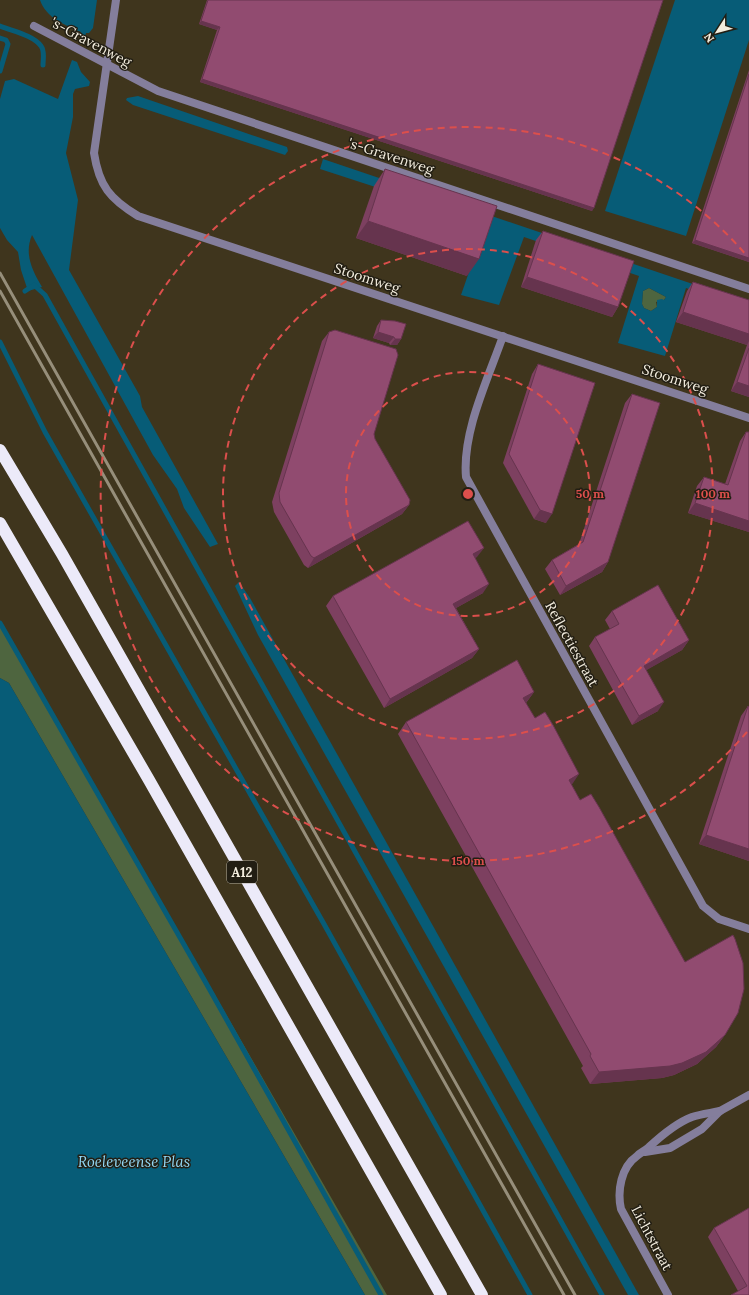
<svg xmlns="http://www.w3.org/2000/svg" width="749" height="1295" font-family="Lora,serif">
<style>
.green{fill:#4e653f}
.water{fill:#075c77;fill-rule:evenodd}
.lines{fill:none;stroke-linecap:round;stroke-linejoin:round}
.stream{stroke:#075c77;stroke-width:5}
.minor{stroke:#847e9c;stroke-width:8}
.motorway{stroke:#eceaf9;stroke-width:12}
.rail{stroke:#968e7a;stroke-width:3}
.wall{fill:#7d4060}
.shaded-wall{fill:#66344e}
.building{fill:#914b70;stroke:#66344e}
.ring{fill:none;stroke:#dc4f4c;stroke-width:2;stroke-dasharray:7 5}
.labels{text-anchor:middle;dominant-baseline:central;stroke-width:3;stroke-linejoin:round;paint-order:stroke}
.shield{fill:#221e13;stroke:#b4afa1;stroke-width:1}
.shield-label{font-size:13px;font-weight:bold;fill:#f3edde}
.street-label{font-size:14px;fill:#f3edde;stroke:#221e13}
.water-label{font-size:15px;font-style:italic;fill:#91d6f3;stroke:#221e13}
.centre{fill:#dc4f4c;stroke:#221e13;stroke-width:2}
.ring-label{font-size:12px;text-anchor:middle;font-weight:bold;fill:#dc4f4c;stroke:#221e13;stroke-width:3;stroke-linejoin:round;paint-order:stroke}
</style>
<rect width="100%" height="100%" fill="#3f351d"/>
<g class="green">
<path d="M649,288l17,9 -2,3 -8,2 1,5 -6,4 -7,-3 -2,-4 1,-13z"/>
<path d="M0,626l137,233 250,436h-22l-356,-612 -9,-5z"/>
</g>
<g class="water">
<path d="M40,0h57l-4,28 -4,5h-3l-1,4 -4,-1v-4c-16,-7 -35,-14 -41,-32z"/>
<path d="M675,0h74v40l-63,196 -81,-25z"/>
<path d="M72,60l5,2 4,10 9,10 -1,4 -14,3 -2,5v23l-7,36 12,47 -9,70 71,126 2,11 76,137 -8,3 -26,-39 -7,-19 -24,-34 -121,-220c-8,19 0,35 10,52l-14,4 -7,-21 -3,-18 -11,-12 -7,-12v-129l5,-18 9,-2 44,20z"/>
<path d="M138,96l149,51 1,4 -3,4 -152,-50 -7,-5 1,-2z"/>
<path d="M323,159l426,144v7l-63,-22 -21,68 -47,-13 21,-67 -115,-39 -25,68 -38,-10 25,-72 -166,-54zM649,288l17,9 -2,3 -2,-1 -5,1v7l-6,4 -7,-3 -2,-4 1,-13z"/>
<path d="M239,582l11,16 389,697h-11l-370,-660 -23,-49z"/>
<path d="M0,678l9,5 356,612h-365z"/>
</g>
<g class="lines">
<g class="stream">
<path d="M0,26c12,5 33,9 41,20 4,5 2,13 2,19"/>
<path d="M0,38l6,2 2,4 -8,27"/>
<path d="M25,291l9,-6 11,10 557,1000"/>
<path d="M0,342l45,90 279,492 206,371"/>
<path d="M0,623l206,360 175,312"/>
</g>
<g class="minor">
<path d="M116,0l-22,153c5,33 16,46 44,63l611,202"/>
<path d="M34,26l124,65 591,198"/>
<path d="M503,336c-15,43 -41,96 -37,141l237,429 16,13 30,10"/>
<path d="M645,1152l25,-4 32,-19 18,-18 29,-16"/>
<path d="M668,1295l-47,-86c-4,-18 0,-42 16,-53 4,-4 8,-5 12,-9 13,-12 27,-24 43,-30 9,-3 19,-4 28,-6"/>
</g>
<g class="motorway">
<path d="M0,450l62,104 420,741"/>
<path d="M0,523l149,257 292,515"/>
</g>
<g class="rail">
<path d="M0,273l575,1022"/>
<path d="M0,291l564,1004"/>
</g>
</g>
<g class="wall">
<path d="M207,0h456l-71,211 -392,-129 17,-52 -18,-6z"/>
<path d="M749,70v192l-57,-19z"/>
<path d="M385,169l82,107 -111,-38 18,-52z"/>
<path d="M543,231l75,76 -6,10 -91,-30 15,-47z"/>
<path d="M693,282l56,18v97l-18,-6 16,-46 -71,-23 11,-31z"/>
<path d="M381,320l20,19 -4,6h-7l-1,-2 -16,-5 4,-12z"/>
<path d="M329,332l45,102 1,5 34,66 -7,9 -94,54 -4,-3 -30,-53 -2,-10 50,-161z"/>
<path d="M538,364l8,159 -12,-4 -31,-56 29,-89z"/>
<path d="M632,394l-24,168 -6,10 -42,23 -15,-26 7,-9 27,-16 46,-141z"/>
<path d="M746,432h3v100l-61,-19 9,-27 7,-9 21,7 15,-43z"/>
<path d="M477,557l-2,1 8,35 -27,15 23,41 -7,9 -88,50 -58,-102 7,-10z"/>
<path d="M612,611l77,29 -7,10 -36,20 12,41 -26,14 -43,-79 6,-9 15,-8 -5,-9z"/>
<path d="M534,692l-8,11 54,97 145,235 -9,12 -19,17 -23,11 -12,3 -72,6 -9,-16 2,-2 -185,-332 8,-12z"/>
<path d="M748,706l1,1v154l-50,-17 42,-128z"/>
<path d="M749,1208v87l-11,-4 -30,-54 6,-9z"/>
</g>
<g class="shaded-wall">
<path d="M201,21l19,6 -3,3 -18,-6z"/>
<path d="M202,79l392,129 -2,3 -392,-129z"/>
<path d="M368,221l111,38 -12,17 -111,-38z"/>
<path d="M695,240l54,18v4l-57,-19z"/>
<path d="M527,277l91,30 -6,10 -91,-30z"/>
<path d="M683,312l66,22v7l-2,4 -71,-23z"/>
<path d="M378,332l16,5 -5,6 -16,-5z"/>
<path d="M395,339h6l-4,6h-7z"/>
<path d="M737,382l12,4v11l-18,-6z"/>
<path d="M695,503l54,18v11l-61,-19z"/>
<path d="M409,505l-7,9 -94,54 6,-10z"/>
<path d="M540,510l12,4 -6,9 -12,-4z"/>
<path d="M484,548l-7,9 -11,6 7,-9z"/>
<path d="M608,562l-6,10 -42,23 6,-9z"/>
<path d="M489,584l-6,9 -36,20 6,-9z"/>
<path d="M689,640l-7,10 -44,25 6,-9z"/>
<path d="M479,649l-7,9 -88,50 6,-9z"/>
<path d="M534,692l-9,12 -2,-6z"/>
<path d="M664,702l-6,9 -26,14 7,-9z"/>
<path d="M579,774l-8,12 -2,-6z"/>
<path d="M706,835l43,14v12l-50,-17z"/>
<path d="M725,1035l-9,12 -19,17 -23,11 -12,3 -72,6 9,-12z"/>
</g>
<g class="building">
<path d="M208,0h455l-69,208 -392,-129 18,-52 -19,-6z"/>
<path d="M749,74v184l-54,-18z"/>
<path d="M385,169l112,37 -18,53 -111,-38z"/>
<path d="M543,231l91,30 -16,46 -91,-30z"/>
<path d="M693,282l56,18v34l-66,-22z"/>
<path d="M381,320l14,1 11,3 -5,15h-6l-1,-2 -16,-5z"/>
<path d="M335,330l61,19 2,6 -24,79 1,5 35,61 -1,5 -95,53 -3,-2 -31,-54 -1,-9 50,-161z"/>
<path d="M749,348v38l-12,-4z"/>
<path d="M538,364l57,19 -43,131 -12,-4 -31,-56z"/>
<path d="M632,394l28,9 -52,159 -42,24 -14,-26 31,-18z"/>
<path d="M746,432h3v89l-54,-18 9,-26 24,8z"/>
<path d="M468,521l16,27 -11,6 16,30 -36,20 26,45 -89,50 -57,-103z"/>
<path d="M658,585l31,55 -45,26 20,36 -25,14 -44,-79 24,-13 -7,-13z"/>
<path d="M517,660l17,32 -11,6 12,20 10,-6 8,13 26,49 -10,6 11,20 11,-6 8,13 86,155 48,-27 2,4 8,24 1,26 -6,24 -13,22 -19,17 -24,11 -12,3 -71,6 -9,-16 1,-2 -185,-332z"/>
<path d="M748,706l1,1v142l-43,-14z"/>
<path d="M749,1208v87h-18l16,-9 -33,-58z"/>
</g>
<g class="ring">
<circle cx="468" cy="494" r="122"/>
<circle cx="468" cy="494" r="245"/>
<path d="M747 732A367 367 0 1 1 747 256"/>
</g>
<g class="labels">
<rect class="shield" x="227" y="861" width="30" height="22" rx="3"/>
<g class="shield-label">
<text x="242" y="872">A12</text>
</g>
<g class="street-label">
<text transform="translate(91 42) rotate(28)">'s-Gravenweg</text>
<text transform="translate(391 156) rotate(18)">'s-Gravenweg</text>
<text transform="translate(367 278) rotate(18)">Stoomweg</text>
<text transform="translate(675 379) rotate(18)">Stoomweg</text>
<text transform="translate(572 644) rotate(61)">Reflectiestraat</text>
<text transform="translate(652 1238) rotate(62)">Lichtstraat</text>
</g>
<g class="water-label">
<text x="134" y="1161">Roeleveense Plas</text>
</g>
</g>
<circle cx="468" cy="494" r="6" class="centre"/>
<g class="ring-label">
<text x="590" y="498">50 m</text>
<text x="713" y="498">100 m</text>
<text x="468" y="865">150 m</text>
</g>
<g transform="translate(717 32) rotate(234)" stroke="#221e13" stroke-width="3" paint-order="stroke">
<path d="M0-3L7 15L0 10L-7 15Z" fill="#f3edde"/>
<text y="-6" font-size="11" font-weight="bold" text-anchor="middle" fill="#f3edde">N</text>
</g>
</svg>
